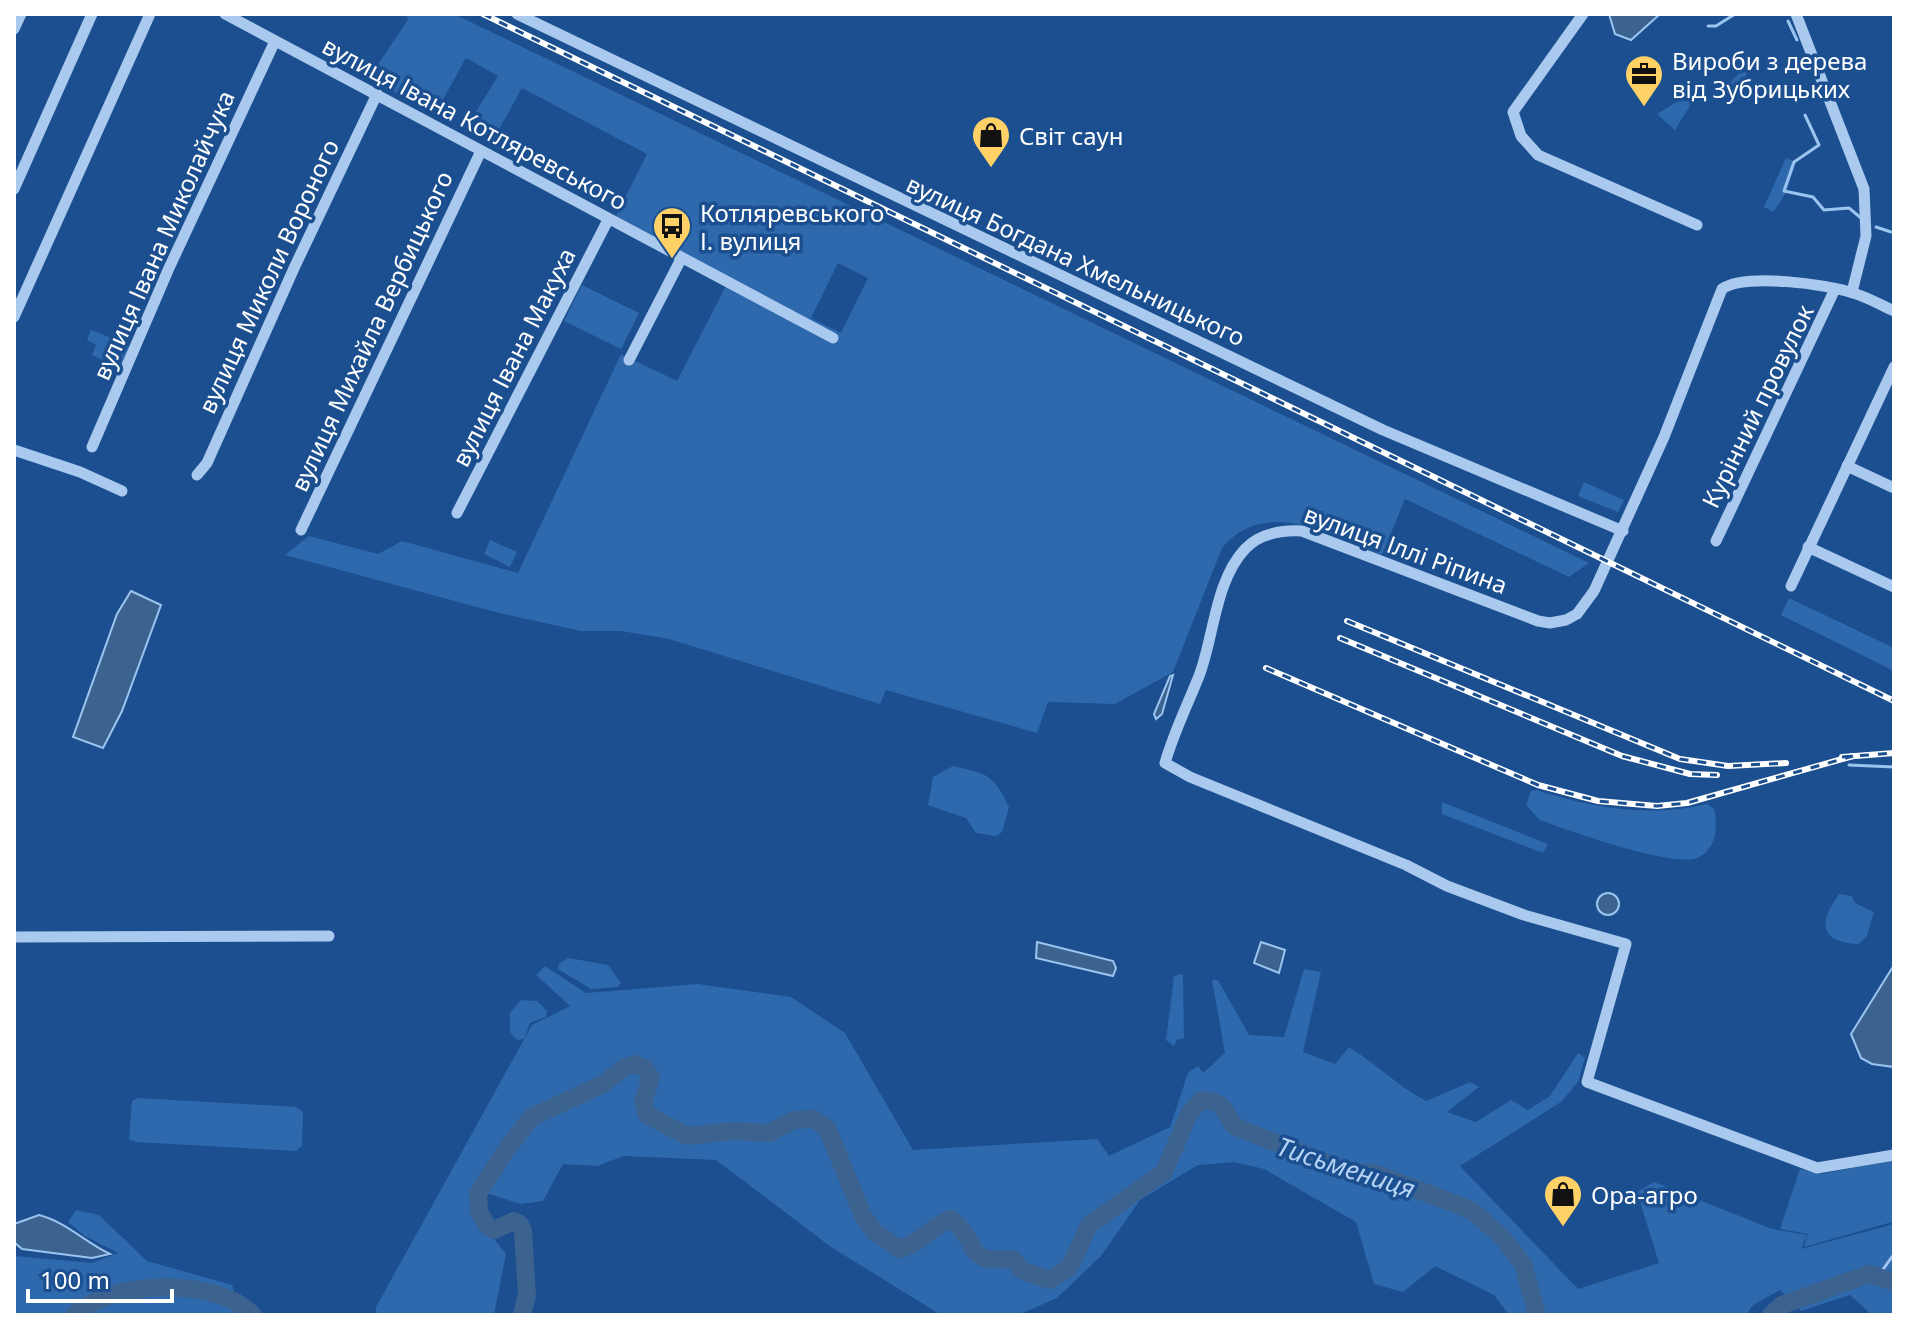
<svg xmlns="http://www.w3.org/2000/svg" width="1908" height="1329" font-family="'Noto Sans',sans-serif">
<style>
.green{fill:#2e69ad;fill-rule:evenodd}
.water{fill:#3c6290;stroke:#9cc4f0;stroke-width:2}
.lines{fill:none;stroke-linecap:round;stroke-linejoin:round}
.stream{stroke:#9cc4f0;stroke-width:3}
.river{stroke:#3c6290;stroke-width:18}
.minor{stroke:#a9c9ee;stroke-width:11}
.rail-casing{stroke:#fff;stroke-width:6}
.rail{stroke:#1b4f8f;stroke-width:3;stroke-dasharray:9;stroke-linecap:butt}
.labels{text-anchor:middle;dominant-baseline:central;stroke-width:7;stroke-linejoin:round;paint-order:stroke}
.poi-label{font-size:24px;fill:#fff;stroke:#1b4f8f;text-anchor:start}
.street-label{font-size:24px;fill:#fff;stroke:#1b4f8f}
.water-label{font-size:26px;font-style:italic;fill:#b5d3f5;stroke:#1b4f8f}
</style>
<rect width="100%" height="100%" fill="#1b4f8f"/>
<g class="green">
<path d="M402,14h52l1135,549 -20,14 -164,-78 -23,56c-50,-20 -117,-59 -160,-7l-49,124 -58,32 -67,-2 -11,31 -151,-43 -6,14 -211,-65 -48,-8h-40l-82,-18 -214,-58 24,-19 69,18 24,-13 116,32 103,-219 56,27 53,-103 -114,-62 31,-62 -125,-66 -30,54 -26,-14 32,-52 -32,-18 -31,56 -66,-36 40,-60zM838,263l30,15 -27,55 -30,-15z"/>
<path d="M1746,65l4,5 -19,26 -7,-6z"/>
<path d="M1694,92l5,8 -8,4 -16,26 -18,-16z"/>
<path d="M1786,158l10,4 -10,31 -13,19 -9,-5z"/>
<path d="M582,285l57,28 -18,36 -57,-28z"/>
<path d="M91,330l38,15 -7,24 -30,-14 4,-10 -9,-5z"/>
<path d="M1584,482l40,18 -6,12 -40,-16z"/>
<path d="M490,540l27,12 -7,15 -26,-13z"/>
<path d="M1789,598l105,50v23l-113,-56z"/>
<path d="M953,766c35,8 40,8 56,41l-7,25 -6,4 -20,-3 -10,-15 -38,-13 5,-28z"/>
<path d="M1536,790c57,18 112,28 171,14l7,5c4,17 3,41 -17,49 -24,10 -130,-28 -157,-38l-14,-15 5,-14z"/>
<path d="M1442,802l106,42 -5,9 -101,-39z"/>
<path d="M1839,894l13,2 3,7 19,9 -7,24 -8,8c-41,-2 -40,-22 -20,-50z"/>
<path d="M569,958l39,7 13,18 -3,4 -27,2 -33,-20 1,-6z"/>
<path d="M545,966l41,27 112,-9 93,13 54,36 68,117 184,-11 12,17 61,-29 18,-54 10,-7 5,7 22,-20 -13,-73h6l31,55 35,2 20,-68 17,3 -18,80 32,12 14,-17c27,17 49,39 77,54l44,-19 9,5 -32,25 29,10 35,-22 17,10 22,-14 28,-43 7,5 -7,24 -17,20 -101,64 118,123 81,-26 -22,-71 17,-10 118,47 35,6 -6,14 93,-25v91h-22l-22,-20 -49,16 -21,-21 -27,15 -7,10h-237l-15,-20 -59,-29 -32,26 -29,-8 -18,-62 -92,-53 -30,-7 -36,3 -58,35 -39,56 -44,42 -39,17h-77l-110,-68 -115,-87 -92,-4 -27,10 -34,-2 -20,37 -22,3 -45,-14 -6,19 36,45 -12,61h-118v-8l156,-282 38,-19 -34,-31z"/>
<path d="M1183,974l1,64 -7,2 -3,6 -8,-6 8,-64z"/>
<path d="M521,1000l16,1 10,10 -1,6 -16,6 -6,16 -7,1 -7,-8v-19z"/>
<path d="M138,1098l158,9 7,5 -1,34 -6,5 -160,-9 -7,-3 3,-38z"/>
<path d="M1894,1160l-2,62 -88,25 4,-13 -28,-5 20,-60 21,5z"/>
<path d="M76,1210l23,5 48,46 85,24 11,30h-229v-59l78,7 26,-10 -33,-17 -17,-14z"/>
</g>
<g class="water">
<path d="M1609,14h51l-29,26 -16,-6z"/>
<path d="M131,591l30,14 -39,106 -19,37 -30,-11 44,-123z"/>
<path d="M1173,675l-11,39 -6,5 -2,-5 16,-38z"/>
<circle cx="1608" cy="904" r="11"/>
<path d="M1037,942l76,19 3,7 -3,8 -77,-18z"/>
<path d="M1261,942l24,8 -6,23 -25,-10z"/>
<path d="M1894,965v102l-22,-3 -11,-6 -10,-24z"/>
<path d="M39,1215c27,7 46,27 71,39l-18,4 -70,-9 -8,-7v-18z"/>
</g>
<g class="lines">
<g class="stream">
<path d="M1788,21l9,19"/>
<path d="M1708,26h8l19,-12"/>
<path d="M1805,115l14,30 -25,17 -10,29 29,6 11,13 25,-2 12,10"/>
<path d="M1876,227l15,5"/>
<path d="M1849,765l45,2"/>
<path d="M1879,1275l15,-21"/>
</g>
<g class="river">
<path d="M74,1315c39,-35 141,-39 179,0"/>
<path d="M522,1315l5,-20 -4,-64 -4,-8 -5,-2 -20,9 -7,-4 -8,-15 -1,-17 29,-46 25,-31 71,-33 22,-17 10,-3 11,5 5,9 -8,24 4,13 40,21 46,-5 36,2 25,-13 19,-1 14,9 36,88 12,16 25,17c24,-8 31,-23 51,-30 31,25 10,45 62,40l8,11 28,10 21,-13 19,-42 75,-53 25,-58 12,-14c26,3 20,7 33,26l114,46 26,1 97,37 31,27 21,27 14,51"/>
<path d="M1771,1315l11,-10 87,-31 25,8"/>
</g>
<g class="minor">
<path d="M225,14l608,324"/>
<path d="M517,14l866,416 240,101"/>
<path d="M1583,14l-70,98 8,24 17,19 159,70"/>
<path d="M1796,14l68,175 2,47 -14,56"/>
<path d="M14,29l7,-15"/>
<path d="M14,189l78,-175"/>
<path d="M1894,311c-13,-6 -27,-14 -41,-18 -26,-9 -108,-20 -131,-4l-58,148 -70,154 -17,23 -11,6 -16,3 -12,-2 -236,-90c-21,-1 -42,2 -57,18 -30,32 -31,88 -46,127 -12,30 -25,56 -34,87l25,14 216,88 41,21 77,29 102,29 -39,138 230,86 77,-13"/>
<path d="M14,317l136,-303"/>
<path d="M629,360l52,-101"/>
<path d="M92,447l77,-179 106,-227"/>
<path d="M14,450l66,22 42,19"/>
<path d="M1847,466l47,22"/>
<path d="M197,475l10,-12 88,-197 82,-172"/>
<path d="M457,513l151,-293"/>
<path d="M301,530l180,-379"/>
<path d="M1716,541l119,-252"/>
<path d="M1808,547l86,40"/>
<path d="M1791,586l103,-219"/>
<path d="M14,937l315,-1"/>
</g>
<defs>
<g id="rail">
<path d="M483,14l1411,687"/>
<path d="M1347,621l333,138 48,7 58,-3"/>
<path d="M1340,638l282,118 68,18 27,1"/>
<path d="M1266,668l272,117 60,16 59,5 30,-3 166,-47"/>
<path d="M1842,757l52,-4"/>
</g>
</defs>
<use href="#rail" class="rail-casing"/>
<use href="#rail" class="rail"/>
</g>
<defs>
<symbol id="office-pin" viewBox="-11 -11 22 30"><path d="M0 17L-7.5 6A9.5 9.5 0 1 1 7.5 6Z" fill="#ffd166" stroke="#1b4f8f"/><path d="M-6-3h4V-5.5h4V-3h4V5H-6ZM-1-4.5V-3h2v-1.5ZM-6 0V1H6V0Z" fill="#111"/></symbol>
<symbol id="shop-pin" viewBox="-11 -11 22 30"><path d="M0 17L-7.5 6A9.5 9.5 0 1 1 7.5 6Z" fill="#ffd166" stroke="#1b4f8f"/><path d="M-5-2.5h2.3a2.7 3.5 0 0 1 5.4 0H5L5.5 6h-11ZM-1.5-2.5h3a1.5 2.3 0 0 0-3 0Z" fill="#111"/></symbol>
<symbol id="bus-pin" viewBox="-11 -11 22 30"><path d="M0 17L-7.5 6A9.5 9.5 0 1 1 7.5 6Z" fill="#ffd166" stroke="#1b4f8f"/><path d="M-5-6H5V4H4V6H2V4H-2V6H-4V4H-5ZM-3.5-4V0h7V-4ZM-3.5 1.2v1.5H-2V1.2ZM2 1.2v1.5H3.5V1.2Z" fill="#111"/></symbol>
</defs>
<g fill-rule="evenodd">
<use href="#office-pin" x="1622" y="52" width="44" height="60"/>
<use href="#shop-pin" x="969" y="113" width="44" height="60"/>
<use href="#bus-pin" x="650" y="204" width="44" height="60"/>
<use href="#shop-pin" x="1541" y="1172" width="44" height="60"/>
</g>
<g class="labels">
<g class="poi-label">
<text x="1672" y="60">Вироби з дерева<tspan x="1672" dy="28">від Зубрицьких</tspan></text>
<text x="1019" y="135">Світ саун</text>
<text x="700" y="212">Котляревського<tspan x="700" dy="28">І. вулиця</tspan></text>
<text x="1591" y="1194">Ора-агро</text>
</g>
<g class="street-label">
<text transform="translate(475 123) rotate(28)">вулиця Івана Котляревського</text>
<text transform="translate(163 235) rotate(-66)">вулиця Івана Миколайчука</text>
<text transform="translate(1076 260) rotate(25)">вулиця Богдана Хмельницького</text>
<text transform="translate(268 276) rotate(-65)">вулиця Миколи Вороного</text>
<text transform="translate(371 331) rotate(-65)">вулиця Михайла Вербицького</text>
<text transform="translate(513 357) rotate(-63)">вулиця Івана Макуха</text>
<text transform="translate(1757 406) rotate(-64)">Курінний провулок</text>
<text transform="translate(1406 549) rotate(20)">вулиця Іллі Ріпина</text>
</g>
<g class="water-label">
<text transform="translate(1346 1167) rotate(18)">Тисьмениця</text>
</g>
</g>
<rect width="1908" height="1329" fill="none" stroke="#ffffff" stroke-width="32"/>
<path d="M28 1289v12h144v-12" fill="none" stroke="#ffffff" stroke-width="4"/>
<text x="40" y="1289" font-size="24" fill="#ffffff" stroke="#1b4f8f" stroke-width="6" paint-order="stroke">100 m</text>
</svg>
